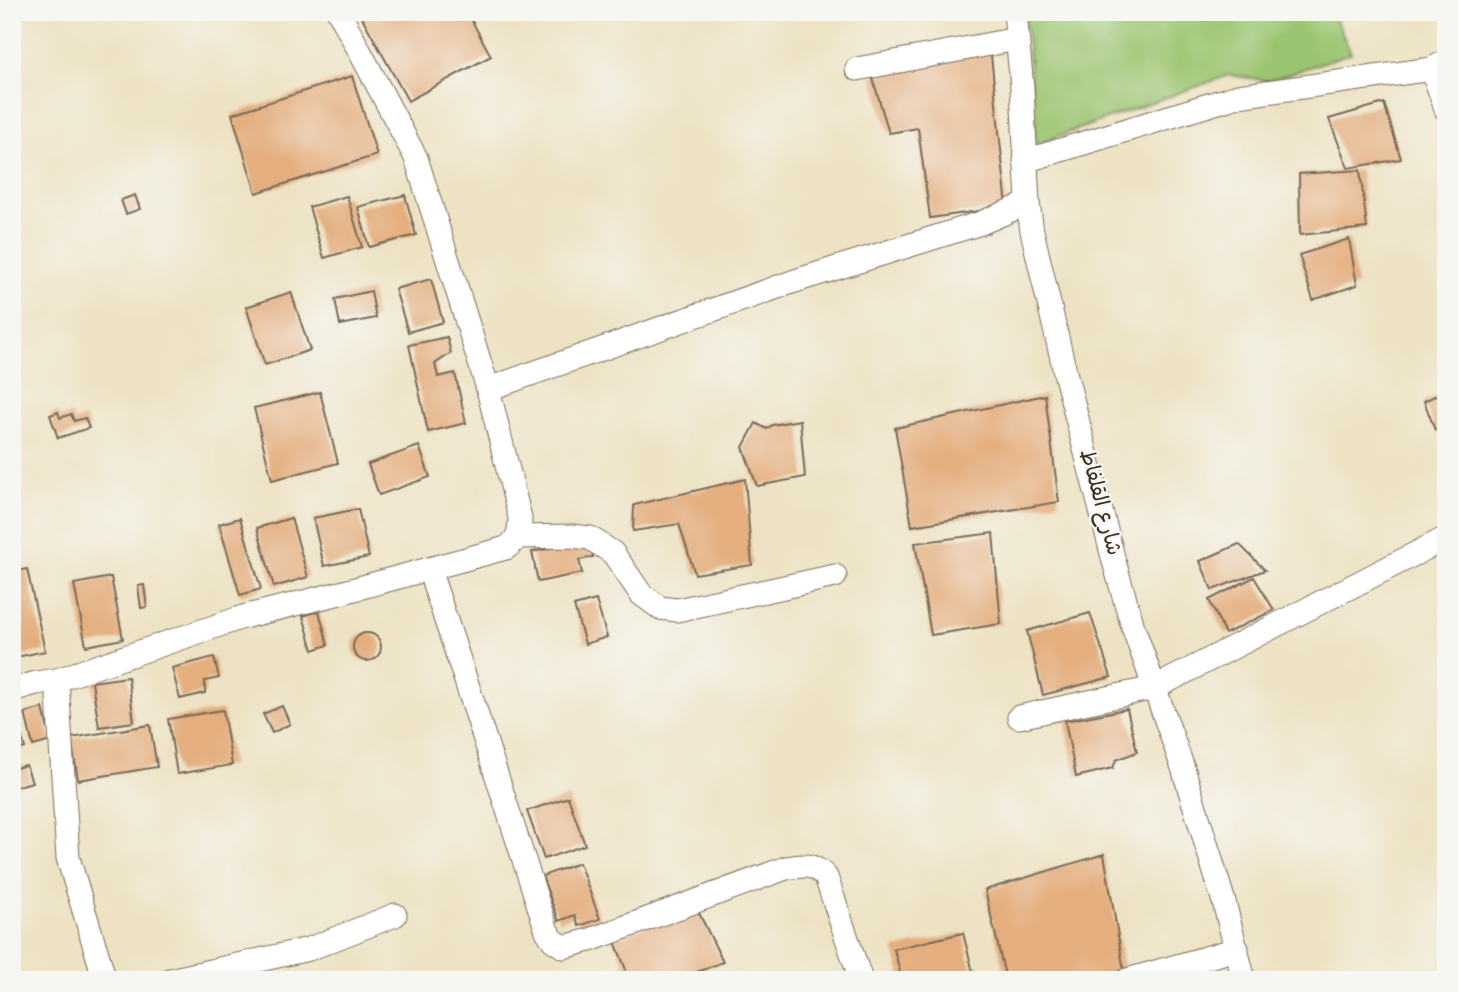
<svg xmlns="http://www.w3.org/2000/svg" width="1458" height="992" font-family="'Gochi Hand','Playpen Sans Arabic',sans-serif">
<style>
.green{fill:#9bc470;stroke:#6b7747;stroke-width:2}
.building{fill:#e4ae7e}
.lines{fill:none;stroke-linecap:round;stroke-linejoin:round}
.minor-casing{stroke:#796a58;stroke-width:25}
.minor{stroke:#fff;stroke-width:23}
.labels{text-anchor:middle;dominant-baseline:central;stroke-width:5;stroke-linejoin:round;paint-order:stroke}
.street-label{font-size:21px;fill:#3b2a1e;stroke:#f6f6f2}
</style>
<rect width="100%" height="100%" fill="#f6f6f2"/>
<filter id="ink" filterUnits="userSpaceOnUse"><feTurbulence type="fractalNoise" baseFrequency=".0143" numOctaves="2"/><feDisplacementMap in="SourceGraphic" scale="14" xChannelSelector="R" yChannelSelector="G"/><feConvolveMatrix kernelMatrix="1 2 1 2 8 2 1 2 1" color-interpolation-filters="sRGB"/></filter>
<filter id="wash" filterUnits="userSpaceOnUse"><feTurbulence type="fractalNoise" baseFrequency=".00686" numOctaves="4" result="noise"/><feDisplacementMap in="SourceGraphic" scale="28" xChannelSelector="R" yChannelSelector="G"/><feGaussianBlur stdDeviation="1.57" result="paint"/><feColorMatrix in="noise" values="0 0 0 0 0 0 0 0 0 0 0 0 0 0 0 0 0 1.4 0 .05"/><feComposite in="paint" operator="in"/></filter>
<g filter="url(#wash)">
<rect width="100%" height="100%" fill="#ede2c3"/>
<path class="green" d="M1025,12h307l19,41 -83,28 -39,-6 -193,69z"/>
<g id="blocks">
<g class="building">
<path d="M359,12h108l24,44 -83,45z"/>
<path d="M990,46l17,161 -77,11 -12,-90 -29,5 -17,-57z"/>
<path d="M352,76l25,79 -121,38 -24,-79z"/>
<path d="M1384,103l17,56 -53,9 -19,-49z"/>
<path d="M1360,170l7,58 -67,7 -1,-61z"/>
<path d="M135,195l5,14 -14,5 -5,-14z"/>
<path d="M405,195l11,40 -47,12 -11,-40z"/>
<path d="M347,196l15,51 -38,11 -15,-51z"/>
<path d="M1349,239l8,46 -44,15 -14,-45z"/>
<path d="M431,279l12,43 -35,10 -13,-43z"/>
<path d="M371,291l5,27 -36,7 -5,-26z"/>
<path d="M291,292l19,58 -45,15 -19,-58z"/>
<path d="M447,337l4,16 -16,11 3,13 17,-4 11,50 -38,9 -19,-87z"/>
<path d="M1445,391l1,35 -11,4 -11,-29z"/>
<path d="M320,392l18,71 -66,17 -18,-72z"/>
<path d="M1045,395l14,107 -147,24 -17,-98z"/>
<path d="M58,412l2,6 11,-4 3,7 11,-3 4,10 -31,10 -8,-23z"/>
<path d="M800,420l5,57 -48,9 -14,-39 13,-24 11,6 5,-4z"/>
<path d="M419,446l11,31 -51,18 -11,-31z"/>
<path d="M745,479l7,86 -57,9 -16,-50 -46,7 1,-26z"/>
<path d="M358,509l11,48 -45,9 -11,-48z"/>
<path d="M240,518l21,71 -21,6 -21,-71z"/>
<path d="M291,518l17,59 -34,10 -17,-59z"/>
<path d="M993,533l8,91 -70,11 -16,-92z"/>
<path d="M589,540l4,17 -14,3 3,13 -44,9 -6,-30z"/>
<path d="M1239,544l26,26 -53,20 -12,-29z"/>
<path d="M27,569l18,82 -33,7v-86z"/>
<path d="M111,577l12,62 -37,7 -12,-62z"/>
<path d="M1254,577l20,33 -49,24 -16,-34z"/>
<path d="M144,585l3,22 -6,1 -3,-22z"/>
<path d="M596,600l11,37 -22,7 -11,-38z"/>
<path d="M319,611l9,34 -15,5 -10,-34z"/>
<path d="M1090,613l21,64 -68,18 -16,-64z"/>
<circle cx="367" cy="647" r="14"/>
<path d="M214,657l5,21 -14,3v12l-25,6 -8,-31z"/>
<path d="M128,677l6,45 -35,5 -7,-45z"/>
<path d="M12,706l13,42 -13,4z"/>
<path d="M282,706l8,18 -18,9 -9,-19z"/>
<path d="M43,708l8,33 -18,5 -8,-33z"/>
<path d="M1127,709l10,43 -21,8 -3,8 -37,9 -11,-56z"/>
<path d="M223,710l9,55 -55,9 -9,-55z"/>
<path d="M150,725l7,42 -79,13 -7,-42z"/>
<path d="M26,765l6,17 -20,6v-19z"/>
<path d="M568,797l17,48 -41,14 -17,-48z"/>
<path d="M1104,854l20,117 -36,9h-82l-21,-90z"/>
<path d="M579,863l21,56 -21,7 -4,-11 -16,6 -17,-45z"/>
<path d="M696,907l27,55 -47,18h-46l-16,-41z"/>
<path d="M963,933l12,47h-73l-8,-31z"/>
</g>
</g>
</g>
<g filter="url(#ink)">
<use href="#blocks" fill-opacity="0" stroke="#796a58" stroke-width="2"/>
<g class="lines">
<defs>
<g id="minor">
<path d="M1015,12l7,76 6,115 4,28 34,145 49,189 18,62 50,141 41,134 20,78"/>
<path d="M857,69l160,-30"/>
<path d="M1432,69l14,40"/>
<path d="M1025,161l213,-65 194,-27 14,-8"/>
<path d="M488,389l307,-108 186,-58 47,-20"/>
<path d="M518,537l54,-1 18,2 23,15 28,41 19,14 17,2 158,-34"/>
<path d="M429,569l37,112 81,250 6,9 11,7 26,-7 196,-72c17,-3 27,-5 40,9l35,103"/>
<path d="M57,680l11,178 37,122"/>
<path d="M12,690l24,-7 21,-3 186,-63 97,-24 166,-45c12,-8 14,-16 14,-30l-32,-129 -72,-231 -77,-146"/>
<path d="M1019,717l135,-29 292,-150"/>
<path d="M170,980l139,-31 86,-34"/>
<path d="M1127,980l110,-31"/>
</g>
</defs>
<use href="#minor" class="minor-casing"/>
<use href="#minor" class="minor"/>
</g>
</g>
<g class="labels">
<g class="street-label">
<text transform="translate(1098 503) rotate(75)">شارع القلفاط</text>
</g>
</g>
<rect width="1458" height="992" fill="none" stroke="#f6f6f2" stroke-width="42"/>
</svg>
